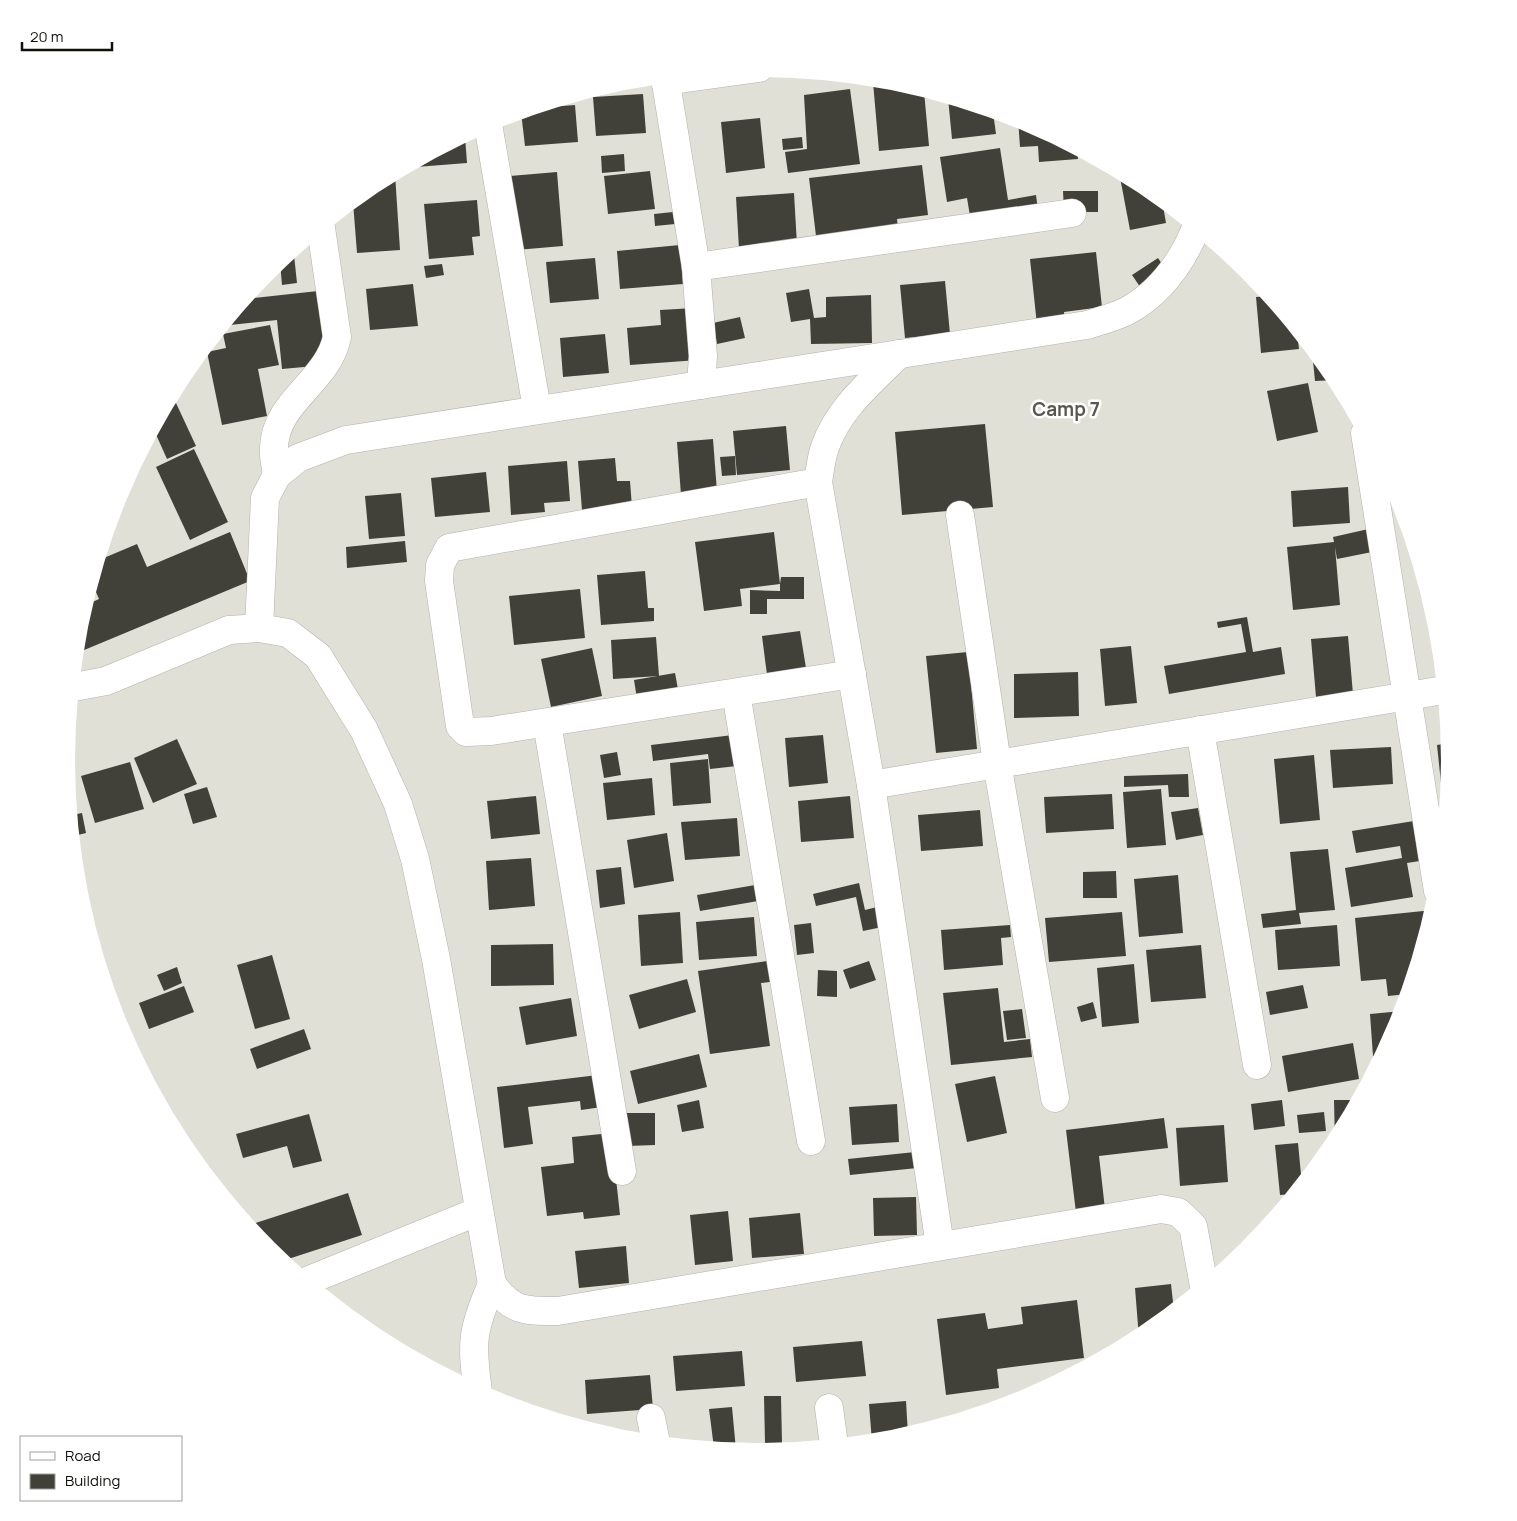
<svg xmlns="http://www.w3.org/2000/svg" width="1517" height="1521" font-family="Manrope,sans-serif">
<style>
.building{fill:#424139}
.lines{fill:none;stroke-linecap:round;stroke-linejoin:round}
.minor-casing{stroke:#b3b2a8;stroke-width:29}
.minor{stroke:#fff;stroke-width:28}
.labels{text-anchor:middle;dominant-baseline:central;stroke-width:5;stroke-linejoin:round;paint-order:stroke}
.neighbourhood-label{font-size:19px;font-weight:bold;fill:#59574f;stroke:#fff}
</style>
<rect width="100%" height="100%" fill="#e1e0d6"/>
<g class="building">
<path d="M886,81l38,10 5,55 -50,5 -6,-69z"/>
<path d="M850,89l10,75 -72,9 -3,-21 22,-3 -3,-54z"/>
<path d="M643,94l3,39 -50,3 -3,-39z"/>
<path d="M948,98l45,14 3,22 -44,5z"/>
<path d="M575,105l3,37 -53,4 -4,-34 15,-4z"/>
<path d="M760,118l5,50 -39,5 -5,-51z"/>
<path d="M1018,119l59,31 1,9 -39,3 -1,-16 -18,1z"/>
<path d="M465,136l2,27 -51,4 -1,-4z"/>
<path d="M802,137l1,11 -20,2 -1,-11z"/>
<path d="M1000,148l8,52 28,-5 3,23 -67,10 -5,-30 -20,4 -7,-45z"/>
<path d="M624,154l1,17 -23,2 -1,-17z"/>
<path d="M922,165l6,50 -31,4 3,29 -31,-19 -53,7 -7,-58z"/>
<path d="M650,171l5,38 -47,5 -4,-38z"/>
<path d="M557,172l6,74 -47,4 -6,-74z"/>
<path d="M1119,172l24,13 19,15 4,23 -36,7z"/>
<path d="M395,174l5,76 -43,3 -4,-51 21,-17z"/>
<path d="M1063,191h35v21h-34z"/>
<path d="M794,193l3,52 -58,4 -3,-52z"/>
<path d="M477,200l3,36 -8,1 2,18 -45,4 -5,-55z"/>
<path d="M673,212l2,12 -20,2 -1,-12z"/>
<path d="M680,245l3,39 -63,5 -3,-38z"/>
<path d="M1096,252l6,55 -38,5 1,10 -28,3 -7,-66z"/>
<path d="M294,255l3,28 -15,2 -2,-23 7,-6z"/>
<path d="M595,258l4,41 -49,4 -4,-41z"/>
<path d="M1158,258l15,22 -26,17 -15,-22z"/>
<path d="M278,264l1,7 -11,1 1,-1z"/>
<path d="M442,264l2,11 -18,3 -2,-12z"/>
<path d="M945,281l5,53 -45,4 -5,-53z"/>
<path d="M413,284l5,42 -48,4 -4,-41z"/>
<path d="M809,289l5,29 12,-1v-20l45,-2 1,48 -61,1 -1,-25 -19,3 -5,-29z"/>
<path d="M318,291l8,74 -44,4 -5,-49 -47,5 -1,-5 17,-21z"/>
<path d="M1269,296l28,35 2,18 -38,4 -5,-56z"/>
<path d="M694,308l4,52 -68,5 -3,-37 34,-3 -1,-15z"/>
<path d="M740,317l5,21 -28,6 -4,-21z"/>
<path d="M270,325l9,40 -21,4 9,47 -45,9 -15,-73 19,-4 -3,-14z"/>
<path d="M605,334l4,39 -46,4 -3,-39z"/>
<path d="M1313,361h9l14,19 -21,1z"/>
<path d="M1308,383l10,49 -41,9 -10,-50z"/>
<path d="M176,403l20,43 -29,13 -13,-29 12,-22z"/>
<path d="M985,424l8,83 -91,8 -7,-83z"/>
<path d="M786,426l4,44 -53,5 -4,-44z"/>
<path d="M713,439l4,53 -36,3 -4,-53z"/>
<path d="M194,449l34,73 -38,18 -34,-73z"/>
<path d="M735,456l1,19 -14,1 -2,-19z"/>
<path d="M615,458l2,23h13l2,26 -50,3 -4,-49z"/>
<path d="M567,461l3,40 -26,2 1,9 -34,3 -3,-49z"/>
<path d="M486,472l4,40 -55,5 -4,-39z"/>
<path d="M1348,487l2,36 -57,4 -2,-36z"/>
<path d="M401,493l4,43 -36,3 -4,-43z"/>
<path d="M1373,528l4,23 -40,8 -2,-12 5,58 -47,5 -6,-63 47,-5 -1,-5z"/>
<path d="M230,532l20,49 -173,72 3,-28 6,-20 13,-6 -7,-16 7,-23 38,-16 10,23z"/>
<path d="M774,532l6,52 1,-7h23v22h-37v15h-17v-24l30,1v-7l-40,5 2,17 -38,5 -9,-69z"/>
<path d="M405,541l2,21 -60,6 -1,-21z"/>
<path d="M645,571l3,37h6v13l-53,4 -4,-50z"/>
<path d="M580,589l5,49 -71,7 -5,-49z"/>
<path d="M1247,617l6,35 28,-5 4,27 -116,20 -5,-28 82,-14 -5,-28 -23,4 -1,-6z"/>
<path d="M800,631l6,37 -39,7 -5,-39z"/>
<path d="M1348,636l5,58 -37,3 -5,-58z"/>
<path d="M656,637l3,39 -46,3 -2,-39z"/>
<path d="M1131,646l6,57 -32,3 -5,-57z"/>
<path d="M592,648l10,48 -51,11 -10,-48z"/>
<path d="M968,652l9,97 -41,4 -10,-97z"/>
<path d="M1078,672l1,44 -65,2v-44z"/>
<path d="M675,673l7,38 -42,7 -6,-38z"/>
<path d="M733,735l4,31 -27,3 -2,-15 -55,7 -2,-16z"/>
<path d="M823,735l5,48 -39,4 -4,-49z"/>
<path d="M177,739l20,45 -44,19 -19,-45z"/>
<path d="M1449,743l2,17 -5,52h-2l-7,-67z"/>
<path d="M1391,747l2,37 -60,4 -3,-38z"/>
<path d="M617,752l4,23 -17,3 -4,-23z"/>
<path d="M1314,755l6,65 -40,4 -6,-65z"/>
<path d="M708,759l3,44 -38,3 -3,-43z"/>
<path d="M130,762l14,47 -49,14 -14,-47z"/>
<path d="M1188,774l1,23h-20l-1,-12 -44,2v-11z"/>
<path d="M652,778l3,37 -48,5 -4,-37z"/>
<path d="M69,783l6,22 -4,1z"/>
<path d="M207,787l10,30 -24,7 -9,-30z"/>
<path d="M1161,789l5,56 -39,3 -4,-56z"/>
<path d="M1112,794l2,35 -68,4 -2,-36z"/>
<path d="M536,796l4,38 -49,5 -4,-38z"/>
<path d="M850,796l4,42 -53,4 -3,-41z"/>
<path d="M1198,808l5,27 -27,5 -5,-28z"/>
<path d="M980,810l3,36 -62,5 -3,-36z"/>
<path d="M82,813l4,20 -12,3 -2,-21z"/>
<path d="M737,818l3,38 -55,4 -4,-38z"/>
<path d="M1420,820l6,40 -19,3 6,34 -62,10 -6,-39 57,-10 -2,-12 -44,7 -4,-22z"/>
<path d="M667,833l7,48 -40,7 -7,-48z"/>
<path d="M1328,849l7,61 -36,3 2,11 -38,4 -2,-14 35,-4 -6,-58z"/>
<path d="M531,858l4,48 -46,4 -3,-49z"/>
<path d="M621,867l4,37 -25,4 -4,-38z"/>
<path d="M1116,871l1,27h-34v-26z"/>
<path d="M1178,875l5,58 -44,4 -5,-58z"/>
<path d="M859,883l6,27 12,-3 5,20 -19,4 -7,-34 -40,9 -3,-12z"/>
<path d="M761,884l3,16 -64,11 -3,-16z"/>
<path d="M1433,910l-25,84 -20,2 -2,-17 -25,2 -6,-63z"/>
<path d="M680,912l3,51 -42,3 -3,-51z"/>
<path d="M1122,912l4,44 -77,6 -4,-44z"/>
<path d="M754,917l3,39 -58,4 -3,-38z"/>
<path d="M811,923l3,30 -17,2 -3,-30z"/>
<path d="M1010,925l1,12 -10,1 2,27 -59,5 -3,-40z"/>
<path d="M1337,925l3,41 -62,4 -3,-40z"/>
<path d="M553,944l1,41 -63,1v-41z"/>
<path d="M1201,945l5,53 -55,4 -5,-52z"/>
<path d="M272,955l18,64 -35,10 -18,-64z"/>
<path d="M774,960l3,21 -16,2 9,63 -60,8 -12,-83z"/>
<path d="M869,961l7,19 -26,9 -7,-19z"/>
<path d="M1134,964l5,59 -37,4 -5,-59z"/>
<path d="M177,967l5,16 -18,8 -7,-16z"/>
<path d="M818,970l19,1v26l-20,-1z"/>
<path d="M687,979l9,33 -57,17 -10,-34z"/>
<path d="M1303,985l5,23 -38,7 -4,-23z"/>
<path d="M184,986l10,26 -45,17 -10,-26z"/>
<path d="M998,988l6,54 26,-3 2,18 -81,8 -8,-72z"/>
<path d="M571,998l6,38 -51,9 -7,-38z"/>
<path d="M1093,1002l4,16 -16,4 -4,-15z"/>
<path d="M1022,1009l4,29 -19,2 -4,-29z"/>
<path d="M1402,1011l-4,15 -24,44 -4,-56z"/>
<path d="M304,1029l7,20 -54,20 -7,-20z"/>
<path d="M1353,1043l6,36 -71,13 -6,-36z"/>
<path d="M699,1054l8,33 -69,17 -8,-33z"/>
<path d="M598,1075l4,32 -21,3 -1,-9 -52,6 5,37 -29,4 -7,-61z"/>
<path d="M995,1076l12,57 -40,9 -12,-58z"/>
<path d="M699,1100l5,28 -22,4 -5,-27z"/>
<path d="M1282,1100l3,26 -31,4 -3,-26z"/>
<path d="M1334,1100h24l-23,44z"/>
<path d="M897,1104l2,38 -47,3 -3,-38z"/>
<path d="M1324,1112l2,19 -27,2 -2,-18z"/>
<path d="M626,1113h29v32l-28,1z"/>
<path d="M309,1114l13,47 -29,7 -6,-22 -44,12 -7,-24z"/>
<path d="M1164,1118l4,30 -69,8 7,62 -29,3 -11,-91z"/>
<path d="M1224,1125l4,57 -48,4 -4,-58z"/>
<path d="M611,1133l9,82 -36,4 -1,-7 -36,4 -6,-49 33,-4 -2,-26z"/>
<path d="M1298,1143l4,42 -8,9 -14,1 -5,-50z"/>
<path d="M915,1152l2,16 -67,7 -2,-16z"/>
<path d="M348,1193l14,42 -80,26 -13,-11 -20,-25z"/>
<path d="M916,1197l1,38 -43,1 -1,-38z"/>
<path d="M728,1211l5,50 -38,4 -5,-50z"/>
<path d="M800,1213l4,41 -52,4 -3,-40z"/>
<path d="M626,1246l3,37 -50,5 -4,-37z"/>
<path d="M1171,1284l3,27 -35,27 -4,-50z"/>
<path d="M1077,1300l7,58 -87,11 2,19 -53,7 -9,-76 48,-6 3,16 35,-5 -2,-17z"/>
<path d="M862,1341l4,35 -70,6 -3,-35z"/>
<path d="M742,1351l3,35 -69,5 -3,-35z"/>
<path d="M650,1375l3,34 -66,5 -2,-34z"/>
<path d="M764,1396h17l1,47h-17z"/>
<path d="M906,1401l2,34 -15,4 -21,3 -3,-38z"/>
<path d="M732,1407l4,43 -22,-2 -5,-39z"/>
</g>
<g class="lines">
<defs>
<g id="minor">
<path d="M665,77l31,190 7,89 -2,29"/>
<path d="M665,81l94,-13"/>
<path d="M488,124l49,285"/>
<path d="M696,267l376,-54"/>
<path d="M899,354c-28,28 -61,55 -74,93 -4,11 -5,24 -7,35l53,303 69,461"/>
<path d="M1365,433l73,458"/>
<path d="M277,475c-1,-8 -4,-18 -3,-27 1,-47 54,-66 63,-111l-16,-109"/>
<path d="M818,482l-369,66 -9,17 -1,16 21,145 6,6 25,-1 361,-57"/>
<path d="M960,515l37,248 58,335"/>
<path d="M259,628l6,-130 12,-23 21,-17 48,-18 741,-115c13,-4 28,-8 40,-14 33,-18 55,-49 69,-83"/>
<path d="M74,687l32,-6 123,-51 30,-2 29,5 30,23 46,74 34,74 17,55 21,100 56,325c20,28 33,27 66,27l603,-102 17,3 15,14 11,60"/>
<path d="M736,693l75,448"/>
<path d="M547,723l75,448"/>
<path d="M1200,730l57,335"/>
<path d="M871,785l573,-95"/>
<path d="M307,1281l172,-70"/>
<path d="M478,1392c-7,-50 -6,-62 14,-108"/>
<path d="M829,1408l5,37"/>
<path d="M651,1418l5,25"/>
</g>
</defs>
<use href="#minor" class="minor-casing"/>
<use href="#minor" class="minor"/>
</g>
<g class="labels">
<g class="neighbourhood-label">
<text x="1066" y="409">Camp 7</text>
</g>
</g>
<path d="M0 0H1517V1521H0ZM75 760a683 683 0 1 1 1366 0a683 683 0 1 1-1366 0Z" fill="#fff" fill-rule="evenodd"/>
<rect x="20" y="1436" width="162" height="65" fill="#ffffff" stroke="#9f9f9d"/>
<rect x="30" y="1452" width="25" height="8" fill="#ffffff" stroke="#9f9f9d"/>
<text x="65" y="1461" font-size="15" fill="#0f0f0b">Road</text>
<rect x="30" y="1474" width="25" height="15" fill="#424139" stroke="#9f9f9d"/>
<text x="65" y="1486" font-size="15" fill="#0f0f0b">Building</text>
<path d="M22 42v8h90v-8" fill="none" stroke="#0f0f0b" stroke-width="2.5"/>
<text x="30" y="42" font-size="15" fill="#0f0f0b" stroke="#ffffff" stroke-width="4" paint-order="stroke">20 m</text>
</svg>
